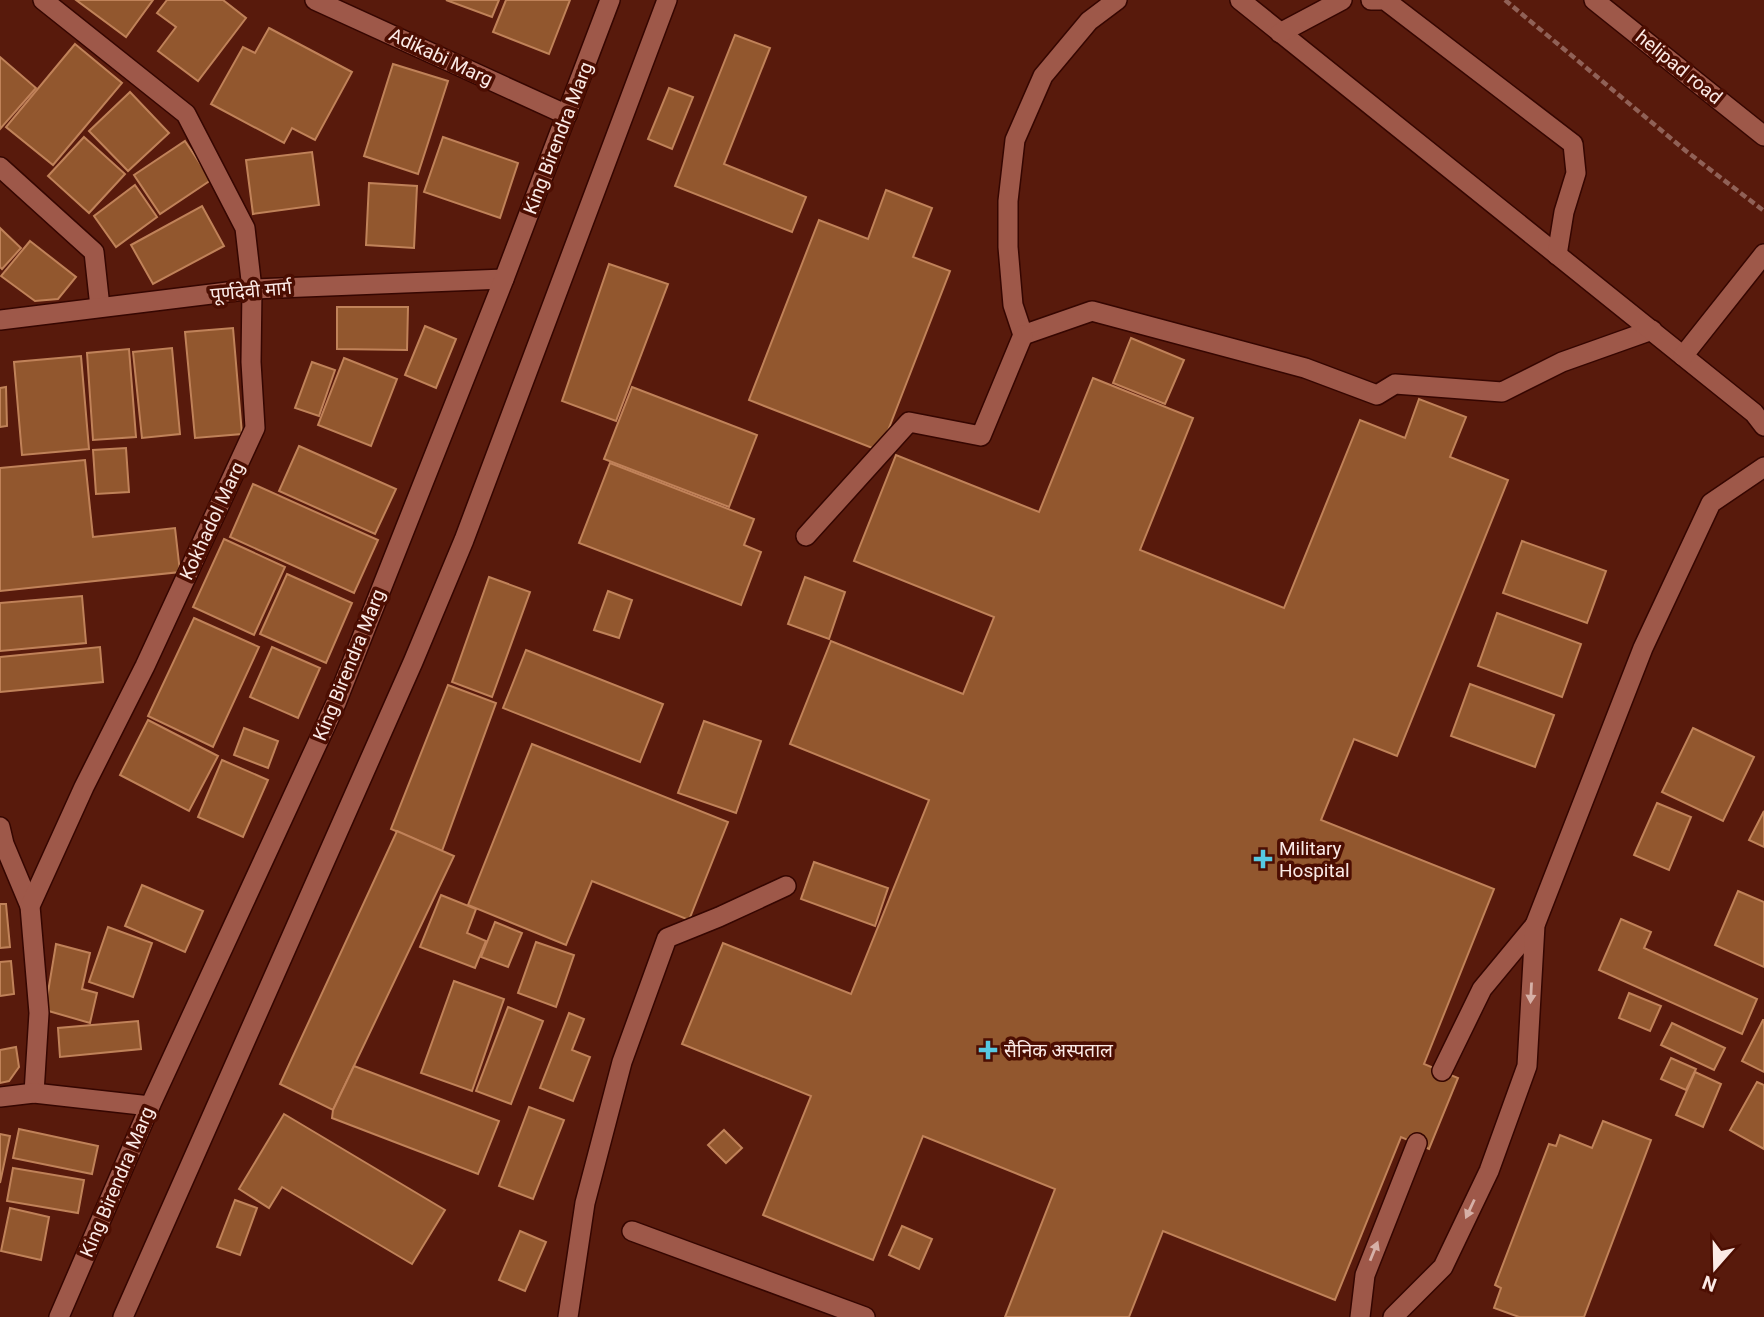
<svg xmlns="http://www.w3.org/2000/svg" width="1764" height="1317" font-family="Roboto,'Noto Sans Devanagari',sans-serif">
<style>
.building{fill:#92572e;stroke:#c08259;stroke-width:2}
.lines{fill:none;stroke-linecap:round;stroke-linejoin:round}
.service-casing{stroke:#350601;stroke-width:22}
.minor-casing{stroke:#350601;stroke-width:22}
.path{stroke:#906157;stroke-width:4.5;stroke-dasharray:7 3.5;stroke-linecap:butt}
.service{stroke:#9e5849;stroke-width:19}
.minor{stroke:#9e5849;stroke-width:19}
.oneway{fill:#d6b0a7}
.poi-dot{fill:#56c9e1;stroke:#4c0e02;stroke-width:2.5}
.labels{text-anchor:middle;dominant-baseline:central;stroke-width:7;stroke-linejoin:round;paint-order:stroke}
.street-label{font-size:19px;fill:#fbeae6;stroke:#4c0e02}
.poi-label{font-size:19px;fill:#fbeae6;stroke:#4c0e02;text-anchor:start}
</style>
<rect width="100%" height="100%" fill="#581a0c"/>
<g class="building">
<path d="M76,0h77l-27,37z"/>
<path d="M167,0h56l23,18 -48,63 -40,-30 18,-24 -19,-14z"/>
<path d="M446,0h53l-7,17z"/>
<path d="M506,0h64l-21,54 -56,-22z"/>
<path d="M269,28l83,44 -37,68 -23,-12 -8,15 -73,-39 32,-57 12,6z"/>
<path d="M735,35l35,13 -46,116 82,33 -14,35 -117,-46z"/>
<path d="M75,44l47,39 -69,82 -47,-38z"/>
<path d="M0,57l36,31 -36,41z"/>
<path d="M393,64l55,17 -30,93 -54,-18z"/>
<path d="M669,88l24,9 -21,52 -24,-10z"/>
<path d="M130,92l39,41 -41,38 -39,-40z"/>
<path d="M84,137l41,37 -36,39 -41,-37z"/>
<path d="M443,137l75,26 -18,55 -76,-26z"/>
<path d="M185,141l26,39 -51,34 -26,-39z"/>
<path d="M312,152l7,53 -66,9 -7,-54z"/>
<path d="M369,183l48,3 -3,62 -48,-3z"/>
<path d="M135,185l22,32 -41,30 -22,-31z"/>
<path d="M886,190l46,18 -19,49 37,14 -70,180 -131,-51 70,-180 49,19z"/>
<path d="M202,206l22,40 -71,38 -22,-39z"/>
<path d="M0,228l21,20 -19,21 -2,-2z"/>
<path d="M30,241l46,36 -18,22 -23,2 -34,-25z"/>
<path d="M609,264l59,20 -52,137 -54,-20z"/>
<path d="M337,307h71l-1,43 -70,-1z"/>
<path d="M425,326l31,13 -20,49 -31,-13z"/>
<path d="M233,328l9,106 -47,4 -10,-106z"/>
<path d="M1131,338l53,22 -19,44 -52,-21z"/>
<path d="M172,348l8,86 -38,4 -9,-86z"/>
<path d="M129,349l7,88 -43,3 -6,-87z"/>
<path d="M81,356l8,93 -67,6 -8,-93z"/>
<path d="M344,358l53,21 -26,67 -53,-21z"/>
<path d="M312,362l23,8 -16,46 -24,-8z"/>
<path d="M1093,378l100,40 -53,132 144,58 76,-188 45,18 14,-39 47,18 -16,40 58,23 -111,276 -43,-17 -33,81 173,69 -70,175 34,14 -29,71 -28,-12 -66,163 -172,-69 -34,86h-124l50,-128 -132,-53 -50,124 -110,-45 48,-119 -129,-52 41,-101 128,51 78,-194 -139,-56 41,-103 132,53 31,-77 -140,-56 42,-106 143,57z"/>
<path d="M6,387l1,39 -7,1v-39z"/>
<path d="M632,387l125,48 -28,72 -125,-48z"/>
<path d="M299,446l97,43 -21,45 -96,-43z"/>
<path d="M126,448l3,44 -33,2 -3,-44z"/>
<path d="M85,460l8,77 82,-9 5,44 -180,19v-123z"/>
<path d="M610,463l144,56 -10,26 17,7 -20,53 -162,-62z"/>
<path d="M253,484l125,56 -24,53 -124,-56z"/>
<path d="M224,539l61,28 -31,68 -61,-28z"/>
<path d="M1522,541l84,30 -19,52 -84,-30z"/>
<path d="M287,574l65,29 -26,60 -66,-29z"/>
<path d="M489,577l41,15 -38,105 -40,-15z"/>
<path d="M805,577l40,15 -16,47 -41,-15z"/>
<path d="M608,591l24,9 -13,38 -25,-8z"/>
<path d="M82,596l4,47 -86,8v-48z"/>
<path d="M1497,613l84,31 -19,53 -84,-31z"/>
<path d="M194,618l65,29 -46,100 -65,-31z"/>
<path d="M100,647l3,35 -103,10v-35z"/>
<path d="M272,647l48,21 -22,50 -48,-21z"/>
<path d="M526,650l137,54 -23,58 -137,-54z"/>
<path d="M1470,684l84,31 -19,52 -84,-31z"/>
<path d="M448,685l48,18 -54,148 -51,-22z"/>
<path d="M148,720l70,36 -29,55 -69,-36z"/>
<path d="M704,721l57,20 -25,72 -58,-20z"/>
<path d="M244,728l34,13 -10,27 -34,-13z"/>
<path d="M1693,728l61,29 -31,64 -61,-29z"/>
<path d="M532,744l196,78 -39,98 -97,-39 -26,64 -98,-40z"/>
<path d="M222,760l46,20 -25,57 -45,-20z"/>
<path d="M1657,803l34,14 -22,53 -35,-15z"/>
<path d="M1764,811v36l-15,-7z"/>
<path d="M397,831l57,25 -121,254 -53,-26z"/>
<path d="M814,862l74,26 -13,38 -74,-27z"/>
<path d="M142,885l61,26 -18,41 -60,-26z"/>
<path d="M1738,891l26,11v65l-49,-22z"/>
<path d="M441,895l35,14 -9,24 19,8 -11,27 -55,-21z"/>
<path d="M0,904h6l4,43 -10,1z"/>
<path d="M1621,919l30,13 -7,16 113,51 -15,35 -143,-64z"/>
<path d="M495,922l27,11 -14,34 -27,-10z"/>
<path d="M108,927l44,16 -19,54 -44,-15z"/>
<path d="M536,942l38,13 -18,52 -38,-14z"/>
<path d="M56,944l34,9 -8,36 15,4 -7,30 -45,-13z"/>
<path d="M11,961l3,33 -14,2v-34z"/>
<path d="M454,981l50,18 -32,92 -51,-18z"/>
<path d="M1629,993l32,13 -11,25 -31,-13z"/>
<path d="M508,1007l35,14 -32,83 -35,-13z"/>
<path d="M569,1013l15,6 -12,31 18,7 -17,44 -33,-13z"/>
<path d="M1763,1020h1v52l-22,-11z"/>
<path d="M138,1021l3,28 -81,8 -2,-29z"/>
<path d="M1672,1023l53,25 -11,22 -53,-25z"/>
<path d="M16,1047l3,20 -10,14 -9,2v-33z"/>
<path d="M1671,1058l25,11 -10,21 -25,-11z"/>
<path d="M354,1066l145,55 -21,53 -146,-56 1,-8z"/>
<path d="M1695,1072l26,12 -18,43 -27,-12z"/>
<path d="M1757,1082l7,3v64l-34,-19z"/>
<path d="M529,1107l35,13 -31,79 -34,-13z"/>
<path d="M284,1114l161,96 -33,54 -130,-77 -13,21 -30,-19z"/>
<path d="M1603,1121l48,19 -67,177h-65l-25,-9 7,-20 -6,-3 54,-141 7,2 4,-11 32,13z"/>
<path d="M19,1129l79,17 -6,28 -79,-16z"/>
<path d="M724,1130l18,18 -16,15 -18,-18z"/>
<path d="M0,1134l10,2 -10,47z"/>
<path d="M13,1168l71,12 -6,33 -71,-12z"/>
<path d="M235,1200l22,8 -17,47 -23,-8z"/>
<path d="M10,1208l39,9 -8,43 -40,-9z"/>
<path d="M902,1226l30,13 -13,30 -30,-14z"/>
<path d="M520,1231l26,11 -21,49 -26,-11z"/>
</g>
<g class="lines">
<defs>
<g id="service">
<path d="M1117,0l-28,21 -46,55 -28,64 -7,61v46l5,58 10,30 69,-24 213,57 72,27 18,-11 107,8 60,-30 90,-32"/>
<path d="M1240,0l514,413 10,13"/>
<path d="M1371,0h14l188,144 3,29 -12,39 -7,43"/>
<path d="M1594,0l170,136"/>
<path d="M1280,33l62,-33"/>
<path d="M1683,356l81,-102"/>
<path d="M806,536l103,-114 72,14 42,-101"/>
<path d="M1442,1071l40,-82 53,-64"/>
<path d="M632,1231l233,86"/>
<path d="M123,1317l290,-655 51,-122 203,-540"/>
<path d="M568,1317l17,-114 37,-141 45,-124 52,-21 67,-31"/>
<path d="M1360,1317l5,-42 52,-132"/>
<path d="M1393,1317l50,-50 46,-96 38,-105 8,-141 108,-277 68,-145 53,-36"/>
</g>
<g id="minor">
<path d="M315,0l252,115"/>
<path d="M0,167l94,85 6,55"/>
<path d="M0,320l252,-31 252,-10"/>
<path d="M0,827l4,17 26,62"/>
<path d="M34,1093l5,-80 -9,-107 54,-119 61,-121 110,-238 -4,-66 1,-73 -7,-61 -59,-114 -143,-114"/>
<path d="M0,1097l34,-4 116,13"/>
<path d="M59,1317l91,-211 186,-403 168,-424 106,-279"/>
</g>
</defs>
<use href="#service" class="service-casing"/>
<use href="#minor" class="minor-casing"/>
<path class="path" d="M1505,0l181,151 78,60"/>
<use href="#service" class="service"/>
<use href="#minor" class="minor"/>
</g>
<defs><path id="oneway-solid" d="M-6-.8H1V-3.2L6.5 0L1 3.2V.8H-6Z" transform="scale(1.75)"/></defs>
<g class="oneway">
<use href="#oneway-solid" transform="translate(1531 993) rotate(93)"/>
<use href="#oneway-solid" transform="translate(1470 1209) rotate(115)"/>
<use href="#oneway-solid" transform="translate(1374 1251) rotate(-68)"/>
</g>
<g class="poi-dot">
<path d="M1259.5 848.5h7v7h7v7h-7v7h-7v-7h-7v-7h7z"/>
<path d="M984.5 1039.5h7v7h7v7h-7v7h-7v-7h-7v-7h7z"/>
</g>
<g class="labels">
<g class="street-label">
<text transform="translate(441 57) rotate(25)">Adikabi Marg</text>
<text transform="translate(1679 67) rotate(39)">helipad road</text>
<text transform="translate(558 138) rotate(-69)">King Birendra Marg</text>
<text transform="translate(251 291) rotate(-5)">पूर्णदेवी मार्ग</text>
<text transform="translate(212 521) rotate(-65)">Kokhadol Marg</text>
<text transform="translate(349 665) rotate(-68)">King Birendra Marg</text>
<text transform="translate(117 1182) rotate(-67)">King Birendra Marg</text>
</g>
<g class="poi-label">
<text x="1279" y="848">Military<tspan x="1279" dy="22">Hospital</tspan></text>
<text x="1004" y="1050">सैनिक अस्पताल</text>
</g>
</g>
<g transform="translate(1715 1268) rotate(200)" stroke="#4c0e02" stroke-width="5" paint-order="stroke">
<path d="M0-5L12 26L0 18L-12 26Z" fill="#fbeae6"/>
<text y="-10" font-size="19" font-weight="bold" text-anchor="middle" fill="#fbeae6">N</text>
</g>
</svg>
